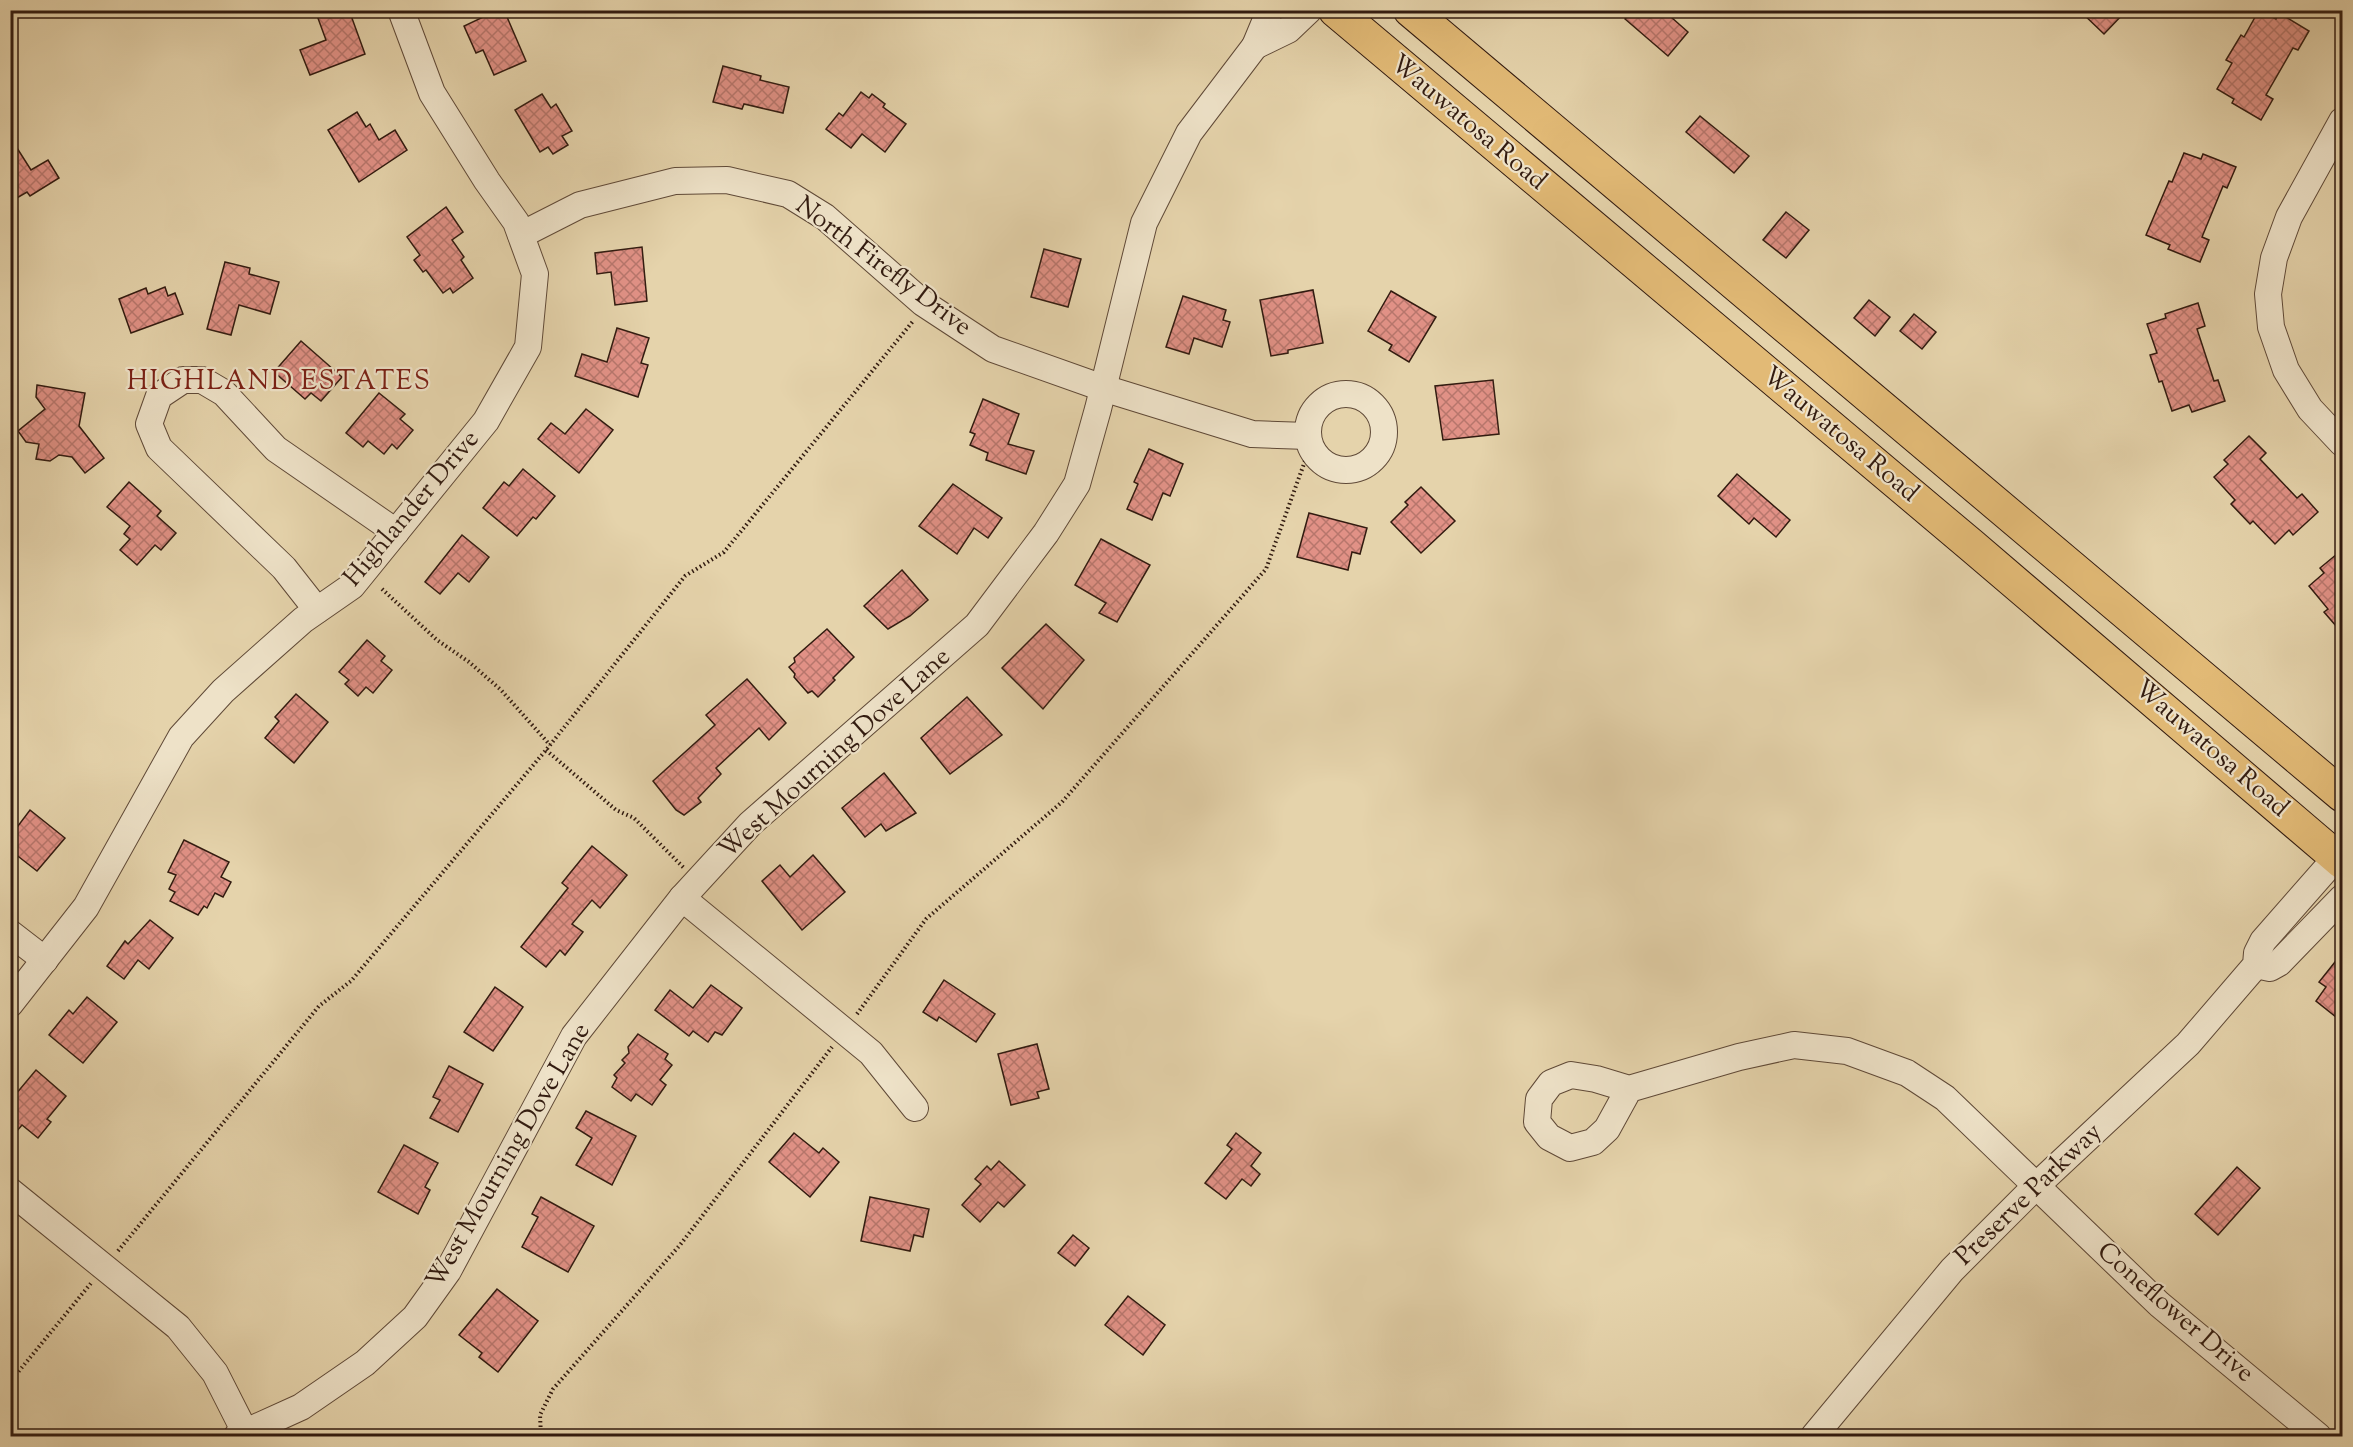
<svg xmlns="http://www.w3.org/2000/svg" width="2353" height="1447" font-family="'Sorts Mill Goudy',serif">
<style>
.building{fill:url(#building-cross-hatch);stroke:#321b10;stroke-width:1.5}
.lines{fill:none;stroke-linecap:round;stroke-linejoin:round}
.minor-casing{stroke:#5f4937;stroke-width:28}
.major-casing{stroke:#321b10;stroke-width:35}
.path{stroke:#321b10;stroke-width:4;stroke-dasharray:1.5 3;stroke-linecap:butt}
.minor{stroke:#eee2c8;stroke-width:26}
.major{stroke:#e2ba76;stroke-width:33}
.labels{text-anchor:middle;dominant-baseline:central;stroke-width:4.5;stroke-linejoin:round;paint-order:stroke}
.street-label{font-size:26px;fill:#321b10;stroke:#eee2c8}
.neighbourhood-label{font-size:27px;letter-spacing:1.5px;fill:#7a1f14;stroke:#eee2c8}
</style>
<defs>
<pattern id="building-cross-hatch" width="8" height="8" patternUnits="userSpaceOnUse" patternTransform="scale(1.5)"><rect width="8" height="8" fill="#e19186"/><path d="M0 0l8 8M0 8l8-8" fill="none" stroke="#b7766c"/></pattern>
</defs>
<rect width="100%" height="100%" fill="#e5d3ab"/>
<filter id="stains"><feTurbulence type="fractalNoise" baseFrequency=".00333" numOctaves="4"/><feColorMatrix values="0 0 0 0 .2 0 0 0 0 .09 0 0 0 0 .02 0 0 0 .5 -.17"/></filter>
<radialGradient id="worn" r=".72"><stop offset=".6" stop-color="#630" stop-opacity="0"/><stop offset="1" stop-color="#630" stop-opacity=".3"/></radialGradient>
<g class="building">
<path d="M315,10h34l16,44 -55,21 -10,-25 26,-10z"/>
<path d="M498,10h6l22,51 -32,14 -11,-25 -7,3 -12,-27z"/>
<path d="M1632,10h31l25,22 -20,24 -43,-37z"/>
<path d="M2079,10h48l-23,24z"/>
<path d="M2259,10l17,9 3,-6 30,18 -11,19 -5,-2 -27,47 7,4 -12,21 -29,-17 2,-4 -17,-10 15,-26 -6,-3 15,-25 3,2z"/>
<path d="M723,66l38,10 -1,4 29,7 -6,26 -39,-9 -2,5 -29,-7z"/>
<path d="M861,92l8,6 3,-4 13,10 -2,3 23,17 -21,28 -23,-18 -11,14 -25,-19 13,-16 4,3z"/>
<path d="M542,94l9,14 5,-4 16,27 -10,5 6,9 -15,9 -5,-7 -8,5 -25,-42z"/>
<path d="M357,112l9,15 4,-3 9,16 16,-10 12,20 -48,32 -31,-52z"/>
<path d="M1700,116l49,40 -15,17 -48,-41z"/>
<path d="M10,137l21,33 17,-10 11,18 -29,18 -3,-4 -17,10z"/>
<path d="M2184,153l17,6 2,-5 33,13 -9,21 -4,-2 -21,51 7,3 -9,22 -32,-13 2,-4 -24,-10 23,-54 3,1z"/>
<path d="M446,207l17,25 -11,8 12,17 -3,3 12,18 -20,15 -3,-5 -7,5 -17,-23 -3,2 -9,-12 6,-5 -13,-18z"/>
<path d="M1786,212l23,18 -23,28 -23,-18z"/>
<path d="M642,247l5,54 -32,4 -4,-33 -14,2 -2,-21z"/>
<path d="M1044,249l37,10 -13,48 -37,-10z"/>
<path d="M225,262l25,6 -1,6 30,8 -9,32 -31,-9 -8,30 -24,-6z"/>
<path d="M165,287l3,9 7,-3 8,21 -52,19 -12,-34 27,-11 2,6z"/>
<path d="M1313,290l10,53 -35,7v3l-17,3 -11,-56z"/>
<path d="M1391,291l45,26 -27,45 -20,-12 3,-5 -24,-14z"/>
<path d="M1183,296l43,14 -3,10 7,2 -8,25 -28,-9 -5,16 -23,-7z"/>
<path d="M1869,300l21,17 -15,19 -21,-18z"/>
<path d="M2198,303l7,23 -8,3 17,52 4,-1 7,21 -33,11 -3,-7 -17,6 -10,-30 -3,1 -9,-27 7,-2 -10,-29 19,-6 -1,-4z"/>
<path d="M1914,314l22,18 -14,17 -22,-18z"/>
<path d="M617,328l32,10 -8,25 7,2 -10,32 -63,-21 7,-22 25,8z"/>
<path d="M301,341l41,36 -21,24 -10,-8 -6,6 -31,-27z"/>
<path d="M1493,380l6,54 -56,6 -8,-54z"/>
<path d="M37,385l48,8 -6,33 25,32 -19,15 -13,-16 -13,-2 -9,6 -14,-2 3,-15 -13,-2 -8,-11 27,-22 -9,-12z"/>
<path d="M379,393l26,21 -5,5 13,11 -16,19 -5,-5 -8,10 -16,-13 -5,6 -17,-14z"/>
<path d="M983,399l36,15 -11,30 26,7 -8,23 -40,-14 2,-7 -18,-8 5,-11 -5,-2z"/>
<path d="M586,409l27,21 -34,43 -41,-34 13,-16 14,11z"/>
<path d="M2249,436l17,17 -6,6 37,39 5,-4 16,18 -25,23 -4,-5 -14,14 -22,-23 -3,3 -19,-20 4,-4 -21,-23 14,-13 -4,-4z"/>
<path d="M1149,449l34,15 -13,32 -7,-3 -11,27 -25,-11 11,-25 -4,-2z"/>
<path d="M523,469l32,27 -19,23 -3,-2 -16,19 -34,-28 21,-26 5,4z"/>
<path d="M1737,474l53,46 -14,17 -22,-19 -5,6 -31,-28z"/>
<path d="M129,482l32,29 -4,5 19,17 -15,17 -6,-5 -18,20 -17,-15 10,-11 -6,-5 6,-8 -23,-19z"/>
<path d="M953,484l49,34 -14,20 -14,-10 -17,26 -38,-28z"/>
<path d="M1421,487l34,34 -34,32 -30,-31 17,-17 -3,-3z"/>
<path d="M1309,513l58,15 -7,26 -8,-2 -4,18 -51,-13z"/>
<path d="M462,535l27,22 -20,25 -11,-9 -18,21 -15,-12z"/>
<path d="M1101,539l49,26 -33,57 -18,-9 7,-10 -31,-18z"/>
<path d="M2343,549v85l-19,-22 4,-3 -19,-23 15,-13 -4,-5z"/>
<path d="M902,570l26,30 -18,16 -22,13 -24,-23z"/>
<path d="M1046,624l38,36 -41,49 -41,-41z"/>
<path d="M827,629l27,28 -21,21 2,2 -17,17 -6,-6 -4,2 -14,-16 1,-3 -6,-7 6,-5 -1,-4z"/>
<path d="M367,640l18,16 -4,5 11,9 -19,23 -7,-6 -8,9 -13,-12 4,-4 -10,-8z"/>
<path d="M747,679l39,44 -17,17 -10,-12 -43,40 5,6 -23,24 3,4 -17,13 -8,-5 -23,-29 62,-56 -9,-10z"/>
<path d="M296,694l32,28 -34,41 -29,-25 14,-17 -4,-4z"/>
<path d="M967,697l35,38 -52,39 -29,-36z"/>
<path d="M884,773l32,40 -30,18 -5,-7 -16,13 -23,-29z"/>
<path d="M30,810l35,28 -28,33 -27,-21v-30l8,6z"/>
<path d="M184,840l45,22 -8,15 10,5 -8,15 -8,-4 -8,15 -3,-2 -6,9 -28,-14 5,-9 -6,-3 7,-14 -8,-3z"/>
<path d="M592,846l35,29 -27,33 -8,-8 -20,24 11,8 -18,23 -5,-5 -14,17 -25,-20 47,-59 -6,-5z"/>
<path d="M813,855l32,37 -43,38 -40,-49 18,-16 10,12z"/>
<path d="M150,920l23,18 -24,31 -11,-9 -14,19 -17,-13 18,-25 3,3z"/>
<path d="M2343,952v57l-7,8 -20,-16 10,-14 -7,-5z"/>
<path d="M944,980l51,34 -19,28 -37,-25 -2,4 -14,-9z"/>
<path d="M711,985l31,23 -20,27 -7,-3 -7,10 -15,-11 -4,5 -34,-26 15,-20 23,18z"/>
<path d="M495,987l28,20 -30,44 -29,-19z"/>
<path d="M87,997l30,25 -34,41 -34,-28 20,-25 4,4z"/>
<path d="M638,1034l30,20 -3,5 7,6 -12,15 6,5 -14,20 -16,-11 -5,7 -19,-14 5,-9 -3,-3 11,-12 -3,-3 7,-7 -1,-6z"/>
<path d="M1037,1044l12,45 -12,3 2,6 -28,7 -13,-51z"/>
<path d="M449,1066l34,18 -25,48 -28,-14 10,-18 -7,-3z"/>
<path d="M36,1070l30,26 -19,23 4,3 -13,16 -16,-13 -12,14v-38z"/>
<path d="M586,1111l50,25 -24,49 -36,-20 16,-27 -16,-10z"/>
<path d="M794,1133l25,20 4,-5 16,14 -29,35 -41,-35z"/>
<path d="M1236,1133l25,20 -10,13 9,8 -9,12 -9,-7 -16,20 -21,-16 27,-34 -5,-4z"/>
<path d="M404,1145l34,18 -13,24 5,3 -12,24 -40,-22z"/>
<path d="M999,1161l26,24 -21,22 -6,-5 -18,20 -18,-17 19,-21 -6,-5 12,-13 4,4z"/>
<path d="M2237,1167l23,21 -42,47 -23,-21z"/>
<path d="M541,1197l53,29 -26,46 -46,-25 16,-30 -6,-3z"/>
<path d="M870,1197l59,12 -6,28 -9,-2 -4,16 -49,-10z"/>
<path d="M1073,1235l16,13 -14,18 -17,-13z"/>
<path d="M497,1289l41,32 -40,51 -19,-15 3,-4 -23,-18z"/>
<path d="M1128,1296l37,29 -22,30 -38,-30z"/>
</g>
<g class="lines">
<defs>
<g id="minor">
<path d="M1270,10l-15,36 33,-16 21,-20"/>
<path d="M2342,121l-53,96 -15,41 -6,36 3,33 15,43 24,39 32,34"/>
<path d="M521,235l59,-30 95,-24 52,-1 61,14 37,23 98,86 70,46 110,39 149,46 56,2"/>
<circle cx="1346" cy="432" r="38"/>
<path d="M317,610l-33,-42 -125,-120 -10,-24 10,-28 24,-16h19l22,13 52,56 120,83"/>
<path d="M682,898l189,155 44,55"/>
<path d="M10,933l35,27"/>
<path d="M2256,965l14,3 9,-5 63,-65"/>
<path d="M10,1004l76,-97 95,-170 42,-46 80,-71 49,-34 134,-165 42,-74 7,-73 -19,-52 -29,-41 -55,-88 -31,-83"/>
<path d="M1629,1089l-22,40 -14,13 -23,6 -21,-11 -12,-15 2,-23 12,-16 20,-8 25,4 33,10 110,-32 55,-12 53,6 60,22 38,25 214,206 159,132"/>
<path d="M10,1191l168,136 37,46 32,63"/>
<path d="M237,1436l64,-29 64,-44 50,-46 33,-46 126,-235 108,-138 68,-74 227,-199 69,-92 31,-49 21,-75 46,-186 45,-90 66,-87"/>
<path d="M1814,1436l138,-166 84,-84 152,-142 68,-79 1,-12 6,-12 79,-90"/>
</g>
<g id="major">
<path d="M1335,10l636,535 371,317"/>
<path d="M1410,10l932,785"/>
</g>
</defs>
<use href="#minor" class="minor-casing"/>
<use href="#major" class="major-casing"/>
<g class="path">
<path d="M382,589l55,51 32,22 32,28 49,55"/>
<path d="M546,750l70,60 18,8 50,50"/>
<path d="M857,1014l69,-95 136,-117 204,-233 39,-108 4,-4"/>
<path d="M118,1251l201,-245 32,-25 195,-231 139,-174 39,-24 190,-232"/>
<path d="M10,1382l82,-100"/>
<path d="M541,1436l-1,-21 13,-26 127,-144 152,-198"/>
</g>
<use href="#minor" class="minor"/>
<use href="#major" class="major"/>
</g>
<g class="labels">
<g class="street-label">
<text transform="translate(1468 123) rotate(40)">Wauwatosa Road</text>
<text transform="translate(883 267) rotate(37)">North Firefly Drive</text>
<text transform="translate(1840 435) rotate(40)">Wauwatosa Road</text>
<text transform="translate(412 509) rotate(-50)">Highlander Drive</text>
<text transform="translate(2211 749) rotate(41)">Wauwatosa Road</text>
<text transform="translate(835 754) rotate(-42)">West Mourning Dove Lane</text>
<text transform="translate(509 1156) rotate(-60)">West Mourning Dove Lane</text>
<text transform="translate(2029 1195) rotate(-44)">Preserve Parkway</text>
<text transform="translate(2175 1313) rotate(41)">Coneflower Drive</text>
</g>
<g class="neighbourhood-label">
<text x="279" y="382">HIGHLAND ESTATES</text>
</g>
</g>
<rect width="2353" height="1447" fill="none" stroke="#e5d3ab" stroke-width="36"/>
<rect x="12" y="12" width="2329" height="1423" fill="none" stroke="#321b10" stroke-width="3"/>
<rect x="18" y="18" width="2317" height="1411" fill="none" stroke="#321b10" stroke-width="1.5"/>
<rect width="100%" height="100%" filter="url(#stains)"/>
<rect width="100%" height="100%" fill="url(#worn)"/>
</svg>
